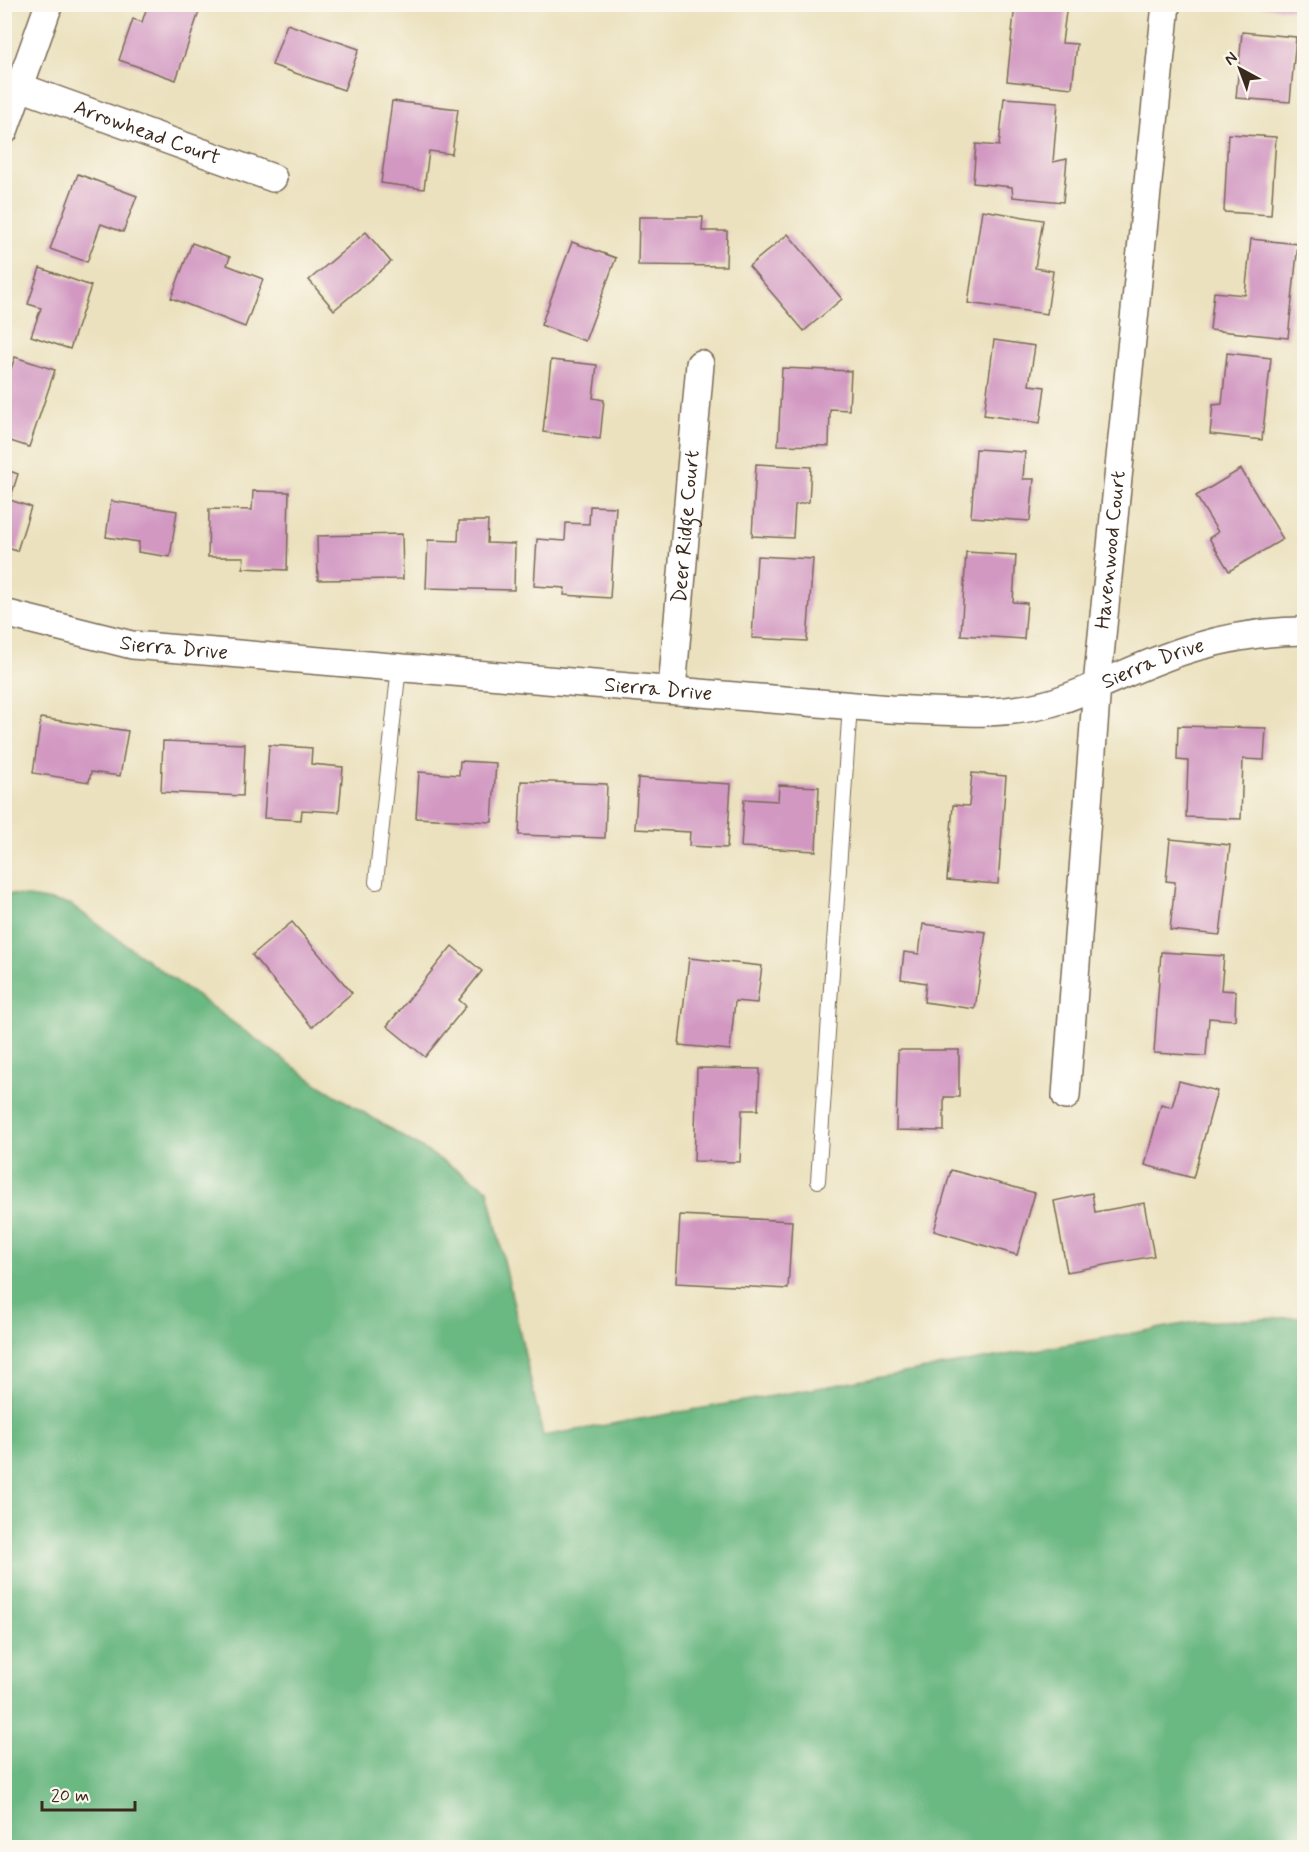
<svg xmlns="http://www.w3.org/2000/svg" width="1309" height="1852" font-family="Mynerve,sans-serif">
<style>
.forest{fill:#6bb882;stroke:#537150;stroke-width:1.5}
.building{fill:#d298c2}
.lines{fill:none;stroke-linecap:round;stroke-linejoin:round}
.lane-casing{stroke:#796a56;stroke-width:16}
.street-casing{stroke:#796a56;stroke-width:30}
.lane{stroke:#fff;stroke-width:14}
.street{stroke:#fff;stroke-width:27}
.labels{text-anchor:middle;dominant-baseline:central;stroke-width:4.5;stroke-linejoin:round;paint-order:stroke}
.street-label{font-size:21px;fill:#3b2a1e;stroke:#fbf7ec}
</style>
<rect width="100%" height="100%" fill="#fbf7ec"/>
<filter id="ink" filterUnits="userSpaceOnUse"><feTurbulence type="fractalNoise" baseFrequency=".0167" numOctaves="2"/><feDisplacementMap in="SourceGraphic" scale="12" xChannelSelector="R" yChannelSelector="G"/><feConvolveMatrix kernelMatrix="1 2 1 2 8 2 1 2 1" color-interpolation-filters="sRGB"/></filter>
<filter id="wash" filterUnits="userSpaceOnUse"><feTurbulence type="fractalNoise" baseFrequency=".008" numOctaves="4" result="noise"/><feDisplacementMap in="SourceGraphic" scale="24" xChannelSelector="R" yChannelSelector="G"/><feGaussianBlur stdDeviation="1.35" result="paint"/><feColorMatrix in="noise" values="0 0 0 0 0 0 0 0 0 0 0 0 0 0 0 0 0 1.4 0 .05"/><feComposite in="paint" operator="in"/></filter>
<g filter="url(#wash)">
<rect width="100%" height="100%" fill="#ebe1be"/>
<path class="forest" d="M4,893l66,11 249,181 169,104 55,247 653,-114 108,-5v530h-1299z"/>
<g id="blocks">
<g class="building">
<path d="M148,4l53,2 -25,74 -57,-20 14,-41 9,3z"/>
<path d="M1015,4h52l-5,39 15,1 -5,44 -65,-7z"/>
<path d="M1257,4h41v6l-41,-4z"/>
<path d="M287,24l72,25 -15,41 -72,-25z"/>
<path d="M1242,32l54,5 -6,65 -54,-4z"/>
<path d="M1004,98l54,4 -5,60 14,-3 -4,43 -50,-5 -1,-10 -39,-4 3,-39 23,2z"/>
<path d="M392,101l66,8 -6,45 -23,-3 -5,38 -43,-6z"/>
<path d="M1228,134l48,3 -5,78 -47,-3z"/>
<path d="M78,174l59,22 -14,36 -22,-8 -14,38 -37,-13z"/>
<path d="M982,210l61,10 -8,48 18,3 -6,43 -79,-11z"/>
<path d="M639,217h64l-1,14h25l-1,35 -88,-1z"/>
<path d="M366,232l25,30 -57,48 -25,-30z"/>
<path d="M788,234l54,65 -38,32 -55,-65z"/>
<path d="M1251,239l47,5 -10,94 -78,-8 4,-38 31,3z"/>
<path d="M572,242l44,16 -31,83 -44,-16z"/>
<path d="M192,243l38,14 -3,8 36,14 -18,48 -74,-29z"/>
<path d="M40,268l51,18 -21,63 -39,-13 10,-28 -13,-4z"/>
<path d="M994,340l41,6 -6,39 16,2 -5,36 -56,-8z"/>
<path d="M1227,353l44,5 -9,82 -52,-6 3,-29 9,-1z"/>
<path d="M15,357l40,13 -26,77 -25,-8v-50z"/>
<path d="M551,360l46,5 -4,33 11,2 -4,39 -57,-7z"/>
<path d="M782,368l69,3 -2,39 -19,-1 -1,37 -51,-1z"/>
<path d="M976,449l49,3 -2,27h11l-4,42 -59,-4z"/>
<path d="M756,464l55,3 -2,35 -14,3 -2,33 -41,-2z"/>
<path d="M4,469l14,5 -8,26 21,7 -14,44 -13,-4z"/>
<path d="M1241,469l42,70 -54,32 -20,-33 9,-6 -22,-36z"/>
<path d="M253,491l36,1 -2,78 -44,-2 1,-11h-36l1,-48 43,1z"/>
<path d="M111,501l66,10 -7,46 -32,-5 1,-10 -33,-5z"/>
<path d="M590,506l26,1 -6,91 -46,-3 1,-7 -31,-2 3,-47 28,2 1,-18 23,1z"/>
<path d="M459,521h29l-1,22 28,1 -1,46 -88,-2 2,-48 30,1z"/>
<path d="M402,534l1,45 -85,1 -1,-44z"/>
<path d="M966,552l50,3 -3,47 14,1 -3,36 -63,-4z"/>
<path d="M757,556l56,3 -6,82 -55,-3z"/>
<path d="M41,718l87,13 -8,45 -29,-4 -2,10 -56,-9z"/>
<path d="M1178,726l88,2 -2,32 -21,-1 -2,60 -55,-2 2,-56 -11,-1z"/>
<path d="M163,741l82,3 -2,52 -82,-4z"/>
<path d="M269,745l43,3 -1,16 32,3 -4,45 -37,-2 -1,10 -37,-2z"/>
<path d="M460,761l36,2 -4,59 -76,-4 3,-46 40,3z"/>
<path d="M972,773l34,3 -8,108 -51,-4 6,-75 16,1z"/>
<path d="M638,778l93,6 -4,64 -38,-2 1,-14 -55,-3z"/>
<path d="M521,781l86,3 -2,54 -86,-3z"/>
<path d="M779,785l40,2 -3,64 -75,-4 3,-48 34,2z"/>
<path d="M1170,839l60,6 -10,90 -50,-5 5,-48 -9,-1z"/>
<path d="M292,922l60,71 -40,34 -60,-72z"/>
<path d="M923,924l63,8 -11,77 -51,-7 2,-19 -25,-4 3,-27 15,2z"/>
<path d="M452,946l30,25 -23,29 7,6 -41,51 -38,-31z"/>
<path d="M1161,952l63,4 -3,34 15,1 -1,29 -26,-2 -3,38 -52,-3z"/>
<path d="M689,958l73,8 -5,37 -22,-2 -5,49 -51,-5z"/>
<path d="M898,1050h61v47h-15v34l-48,-1z"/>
<path d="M697,1068l63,1 -2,41h-16l-2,52 -46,-1z"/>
<path d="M1179,1081l38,10 -24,87 -48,-13 16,-61 11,3z"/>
<path d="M951,1170l84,23 -18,62 -83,-24z"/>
<path d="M1092,1193l3,19 49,-9 10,53 -87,16 -13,-71z"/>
<path d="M680,1215l112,6 -4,68 -112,-6z"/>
</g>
</g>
</g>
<g filter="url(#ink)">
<use href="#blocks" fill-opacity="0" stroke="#796a56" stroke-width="1.5"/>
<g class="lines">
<defs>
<g id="lane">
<path d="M376,882l23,-216"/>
<path d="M818,1181l32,-476"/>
</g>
<g id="street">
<path id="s1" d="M20,87l253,91"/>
<path d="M4,131l45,-127"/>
<path id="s2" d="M4,613l128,32 758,64c55,2 111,9 164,-7 48,-15 94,-42 142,-55 35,-10 73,-16 108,-16"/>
<path id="s3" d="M672,690l28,-326"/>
<path id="s4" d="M1066,1096l31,-411 69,-681"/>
</g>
</defs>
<use href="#lane" class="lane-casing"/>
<use href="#street" class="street-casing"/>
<use href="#lane" class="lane"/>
<use href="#street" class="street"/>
</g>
</g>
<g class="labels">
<g class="street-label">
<text stroke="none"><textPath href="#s1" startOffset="135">Arrowhead Court</textPath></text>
<text stroke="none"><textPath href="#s3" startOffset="164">Deer Ridge Court</textPath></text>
<text stroke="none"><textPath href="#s4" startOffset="548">Havenwood Court</textPath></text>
<text stroke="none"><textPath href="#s2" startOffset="174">Sierra Drive</textPath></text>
<text stroke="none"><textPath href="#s2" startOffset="1164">Sierra Drive</textPath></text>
<text stroke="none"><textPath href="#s2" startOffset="660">Sierra Drive</textPath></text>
</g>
</g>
<rect width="1309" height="1852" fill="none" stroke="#fbf7ec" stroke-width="24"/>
<g transform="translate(1240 69) rotate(319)" stroke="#fbf7ec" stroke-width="4.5" paint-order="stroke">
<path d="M0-4.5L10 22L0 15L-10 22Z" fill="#3b2a1e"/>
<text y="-9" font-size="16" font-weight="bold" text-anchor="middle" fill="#3b2a1e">N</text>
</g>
<path d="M42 1801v9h93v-9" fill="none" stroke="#3b2a1e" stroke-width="3"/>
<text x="51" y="1801" font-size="18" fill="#3b2a1e" stroke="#fbf7ec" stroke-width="4.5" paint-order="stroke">20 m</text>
</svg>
